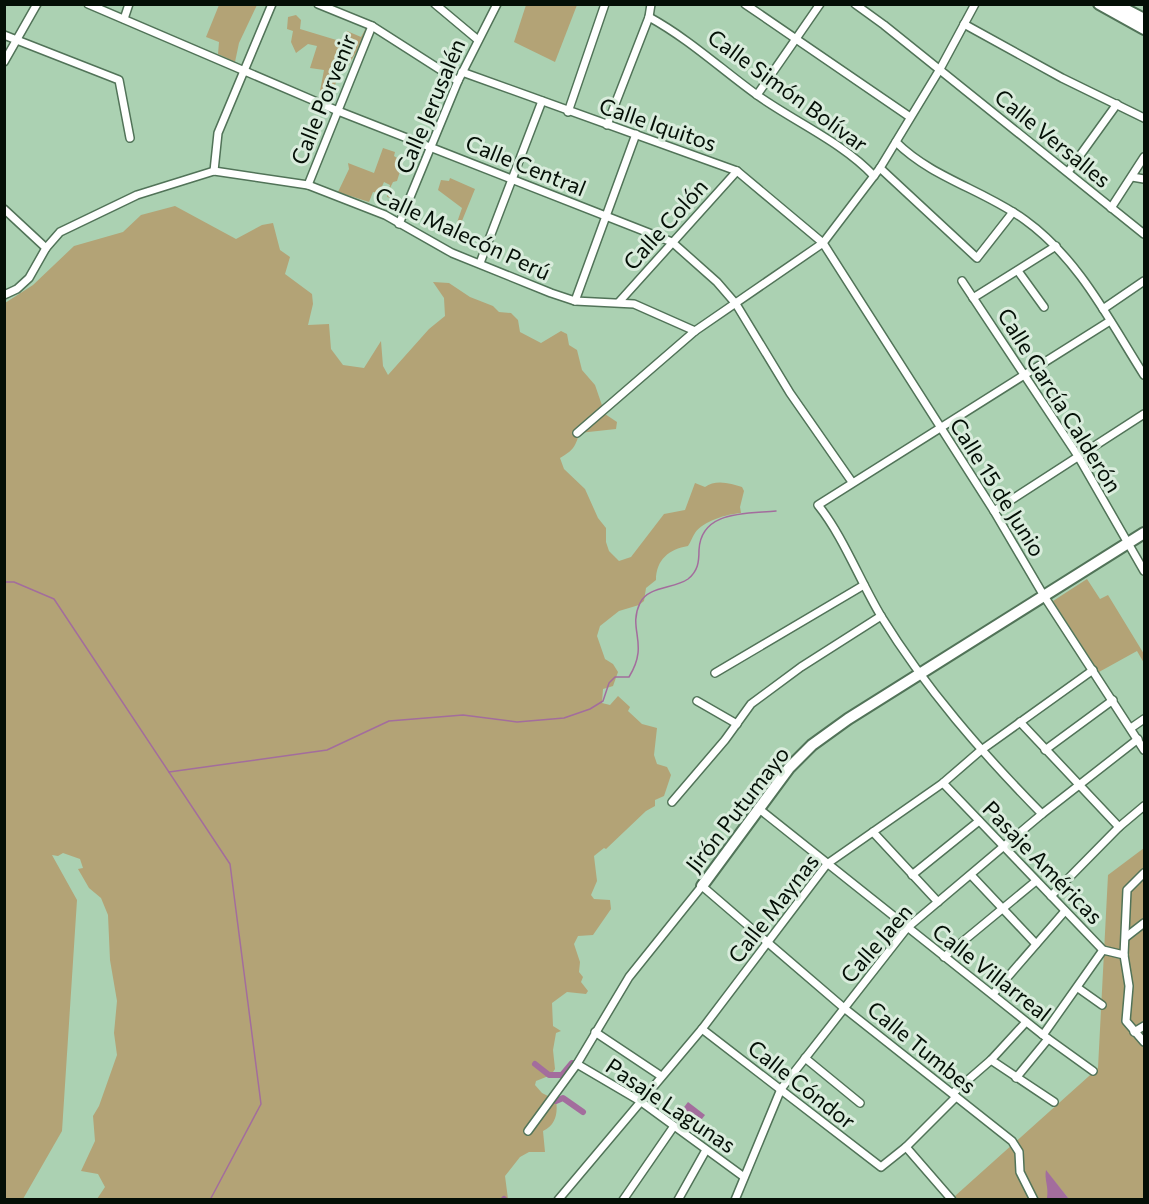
<svg xmlns="http://www.w3.org/2000/svg" width="1149" height="1204" font-family="Commissioner,sans-serif">
<style>
.green{fill:#b3a376}
.water{fill:#a36d9d}
.lines{fill:none;stroke-linecap:round;stroke-linejoin:round}
.stream{stroke:#a36d9d;stroke-width:1.5}
.canal{stroke:#a36d9d;stroke-width:6}
.street-casing{stroke:#517358;stroke-width:10}
.secondary-casing{stroke:#517358;stroke-width:14}
.street{stroke:#fff;stroke-width:7}
.secondary{stroke:#fff;stroke-width:10}
.labels{text-anchor:middle;dominant-baseline:central;stroke-width:6;stroke-linejoin:round;paint-order:stroke}
.street-label{font-size:22px;fill:#040f06;stroke:#d9ecdc}
</style>
<rect width="100%" height="100%" fill="#abd1b2"/>
<g class="green">
<path d="M219,5h38l-18,38 -4,19 -17,-8 1,-12 -13,-5z"/>
<path d="M526,5h51l-22,57 -41,-20z"/>
<path d="M296,15l5,5 -1,9 43,13 4,-11 14,6 5,-9 2,4 -20,34 -4,-4 -9,6 3,10 -7,16 -11,-3 4,-21 -14,-2 7,-22 -9,-2 -12,9 -5,-11 2,-11 -6,-2 1,-12z"/>
<path d="M383,148l12,4 -1,4 9,6 -6,19 -4,1 -3,6 3,2 -2,8 -4,-1 3,-12 -6,-3 -5,11 -6,-1 -4,10 -31,-10 11,-23 -1,-6 26,10z"/>
<path d="M450,178l25,11 -20,49 -3,-1 10,-29 -24,-18 3,-10 8,1z"/>
<path d="M175,206l61,33 26,-14 11,-2 7,27 10,7 -5,17 27,20 1,10 -5,21 21,-1 2,25 12,16 21,3 17,-27 2,25 5,9 41,-46 16,-13 -1,-18 -11,-16 16,1 21,14 23,9 6,6 12,1 7,7 2,12 21,11 20,-12 6,3 2,11 8,5 5,20 13,15 10,29 12,8 -1,7 -37,4c-3,14 -7,18 -19,25l4,11 21,20 13,29 8,10v14l3,9 10,10 12,-4 33,-43 21,-4 10,-27 10,4c10,-8 26,-4 37,0l2,4 -4,16 1,6c-14,1 -38,8 -46,20 -3,4 -4,9 -7,13 -19,3 -32,14 -32,34l-10,8 -2,13 -5,4 -20,6 -19,15 -3,10 8,23 8,5 5,8 -5,14 -10,3 -1,14 8,2 8,-9 12,11 -2,4 14,13 15,4 -3,27 3,9 10,3 4,8 -7,21 -9,4v6l-9,5 -40,38 -2,-1 -10,8 3,25 -6,14 3,4 16,1 1,9 -18,26 -15,1 -4,8 6,18 -1,10 4,5 -2,5 7,9 -2,3 -19,-2 -15,11 1,23 8,5 -5,2 -3,17 2,19 -4,6 -15,6 -1,4 7,8 14,7c2,13 0,25 -13,31l2,21h-16l-9,5 -15,19 3,23h-411l8,-12 -7,-13 -17,-3 14,-30 -2,-25 6,-10 18,-51 -3,-22 3,-32 -7,-41 -2,-45 -7,-17 -12,-10 -11,-19 5,-1 -3,-9 -17,-6 -5,3 -6,-1 25,45 -15,231 -39,68 -18,1v-897l28,-18 41,-39 49,-14 18,-17z"/>
<path d="M1087,579l13,20 8,-4 36,59v9l-7,-12 -38,21 -46,-71z"/>
<path d="M1144,848v351h-75l-23,-28 3,28 -91,1 -3,-4 143,-128 10,-193z"/>
</g>
<g class="water">
<path d="M688,1102l17,13 -7,9 -17,-13z"/>
<path d="M1046,1170l23,29 -22,-1c2,-11 -3,-19 -1,-28z"/>
</g>
<g class="lines">
<g class="stream">
<path d="M4,582h10l40,17 176,265 31,240 -51,96"/>
<path d="M169,772l158,-22 62,-29 74,-6 54,7 47,-4 26,-9 13,-8 6,-18 6,-6h14c21,-34 -2,-47 11,-74 8,-17 34,-14 48,-24 10,-8 11,-17 11,-29 2,-40 48,-36 77,-39"/>
</g>
<g class="canal">
<path d="M535,1064l14,11h13l10,-12 5,1"/>
<path d="M556,1101l7,-3 20,14"/>
<path d="M504,1199l1,1"/>
</g>
<defs>
<g id="street">
<path d="M88,4l250,107 334,131 45,40 19,22 54,89 62,89"/>
<path d="M318,4l54,22 86,55"/>
<path d="M435,4l43,36"/>
<path d="M745,4l165,113"/>
<path d="M855,4l29,21 260,209"/>
<path d="M649,17c40,22 72,52 108,78 38,27 85,47 117,81"/>
<path d="M124,19l5,-15"/>
<path d="M964,24l98,54 82,40"/>
<path d="M4,35l115,45 11,58"/>
<path d="M4,62l33,-58"/>
<path d="M462,72l275,99 86,72 171,268 50,85 100,154"/>
<path d="M757,95l63,-91"/>
<path d="M568,112l37,-108"/>
<path d="M607,125l42,-108 2,-13"/>
<path d="M896,142c36,36 88,48 129,78 54,39 84,100 119,155"/>
<path d="M880,168l97,90 36,-46"/>
<path d="M214,171l4,-38 54,-129"/>
<path d="M1068,172l49,-68"/>
<path d="M1132,177l12,2"/>
<path d="M308,185l64,-159"/>
<path d="M1111,208l33,-51"/>
<path d="M4,209l42,39"/>
<path d="M399,224l59,-143 39,-77"/>
<path d="M480,263l62,-162"/>
<path d="M1018,271l26,36"/>
<path d="M962,281l116,175 66,115"/>
<path d="M4,295l13,-6 12,-11 17,-30 14,-16 77,-37 77,-24 94,14 77,30 67,38 99,40 24,8 59,3 61,27"/>
<path d="M973,298l83,-52"/>
<path d="M575,301l61,-167"/>
<path d="M619,302l118,-131"/>
<path d="M1103,309l41,-28"/>
<path d="M577,433l118,-102 128,-88 57,-75 60,-99 35,-65"/>
<path d="M994,511l150,-97"/>
<path d="M715,673l149,-88"/>
<path d="M697,701l40,23"/>
<path d="M1020,722l99,105"/>
<path d="M1131,728l13,-9"/>
<path d="M1045,750l68,-50"/>
<path d="M943,783l160,167 21,5"/>
<path d="M672,802l53,-62 26,-36 50,-37 80,-51"/>
<path d="M758,808l285,227 50,36"/>
<path d="M1042,814c-60,-61 -116,-125 -161,-198 -21,-35 -38,-80 -63,-111l292,-184"/>
<path d="M873,832l65,70"/>
<path d="M1144,873l-17,17 -3,65 5,31 -3,35 18,21"/>
<path d="M912,875l67,-54"/>
<path d="M971,875l65,69"/>
<path d="M1051,896l68,-69 25,-21"/>
<path d="M1126,937l18,-14"/>
<path d="M944,957l92,-76"/>
<path d="M1078,988l24,17"/>
<path d="M993,994l72,-83"/>
<path d="M702,1029l179,138 25,-20 50,-50"/>
<path d="M595,1032l66,44"/>
<path d="M1134,1032l10,-6"/>
<path d="M1043,1035l60,-85"/>
<path d="M805,1058l55,45"/>
<path d="M991,1060l63,42"/>
<path d="M577,1064l63,37 104,76"/>
<path d="M1016,1078l32,-39"/>
<path d="M953,1093l38,-33 35,-38"/>
<path d="M528,1131l49,-67 52,-87 73,-91 142,122 168,133 7,11 1,20 14,28"/>
<path d="M906,1147l46,53"/>
<path d="M558,1200l144,-171 125,-165 116,-81 37,-32 113,-81"/>
<path d="M623,1200l51,-74"/>
<path d="M678,1200l28,-50"/>
<path d="M735,1200l46,-111 126,-161 135,-114 96,-75"/>
</g>
<g id="secondary">
<path d="M1099,4l45,25"/>
<path d="M1115,4l29,15"/>
<path d="M702,886l87,-118 23,-23 36,-26 296,-186"/>
</g>
</defs>
<use href="#street" class="street-casing"/>
<use href="#secondary" class="secondary-casing"/>
<use href="#street" class="street"/>
<use href="#secondary" class="secondary"/>
</g>
<g class="labels">
<g class="street-label">
<text transform="translate(788 90) rotate(36)">Calle Simón Bolívar</text>
<text transform="translate(323 99) rotate(-68)">Calle Porvenir</text>
<text transform="translate(430 106) rotate(-67)">Calle Jerusalén</text>
<text transform="translate(658 124) rotate(19)">Calle Iquitos</text>
<text transform="translate(1053 138) rotate(39)">Calle Versalles</text>
<text transform="translate(526 165) rotate(22)">Calle Central</text>
<text transform="translate(665 224) rotate(-48)">Calle Colón</text>
<text transform="translate(463 233) rotate(25)">Calle Malecón Perú</text>
<text transform="translate(1060 400) rotate(58)">Calle García Calderón</text>
<text transform="translate(998 487) rotate(58)">Calle 15 de Junio</text>
<text transform="translate(737 809) rotate(-52)">Jirón Putumayo</text>
<text transform="translate(1043 862) rotate(46)">Pasaje Américas</text>
<text transform="translate(773 908) rotate(-52)">Calle Maynas</text>
<text transform="translate(876 943) rotate(-49)">Calle Jaen</text>
<text transform="translate(992 972) rotate(38)">Calle Villarreal</text>
<text transform="translate(922 1047) rotate(39)">Calle Tumbes</text>
<text transform="translate(802 1084) rotate(38)">Calle Cóndor</text>
<text transform="translate(671 1105) rotate(34)">Pasaje Lagunas</text>
</g>
</g>
<rect width="1149" height="1204" fill="none" stroke="#040f06" stroke-width="12"/>
</svg>
